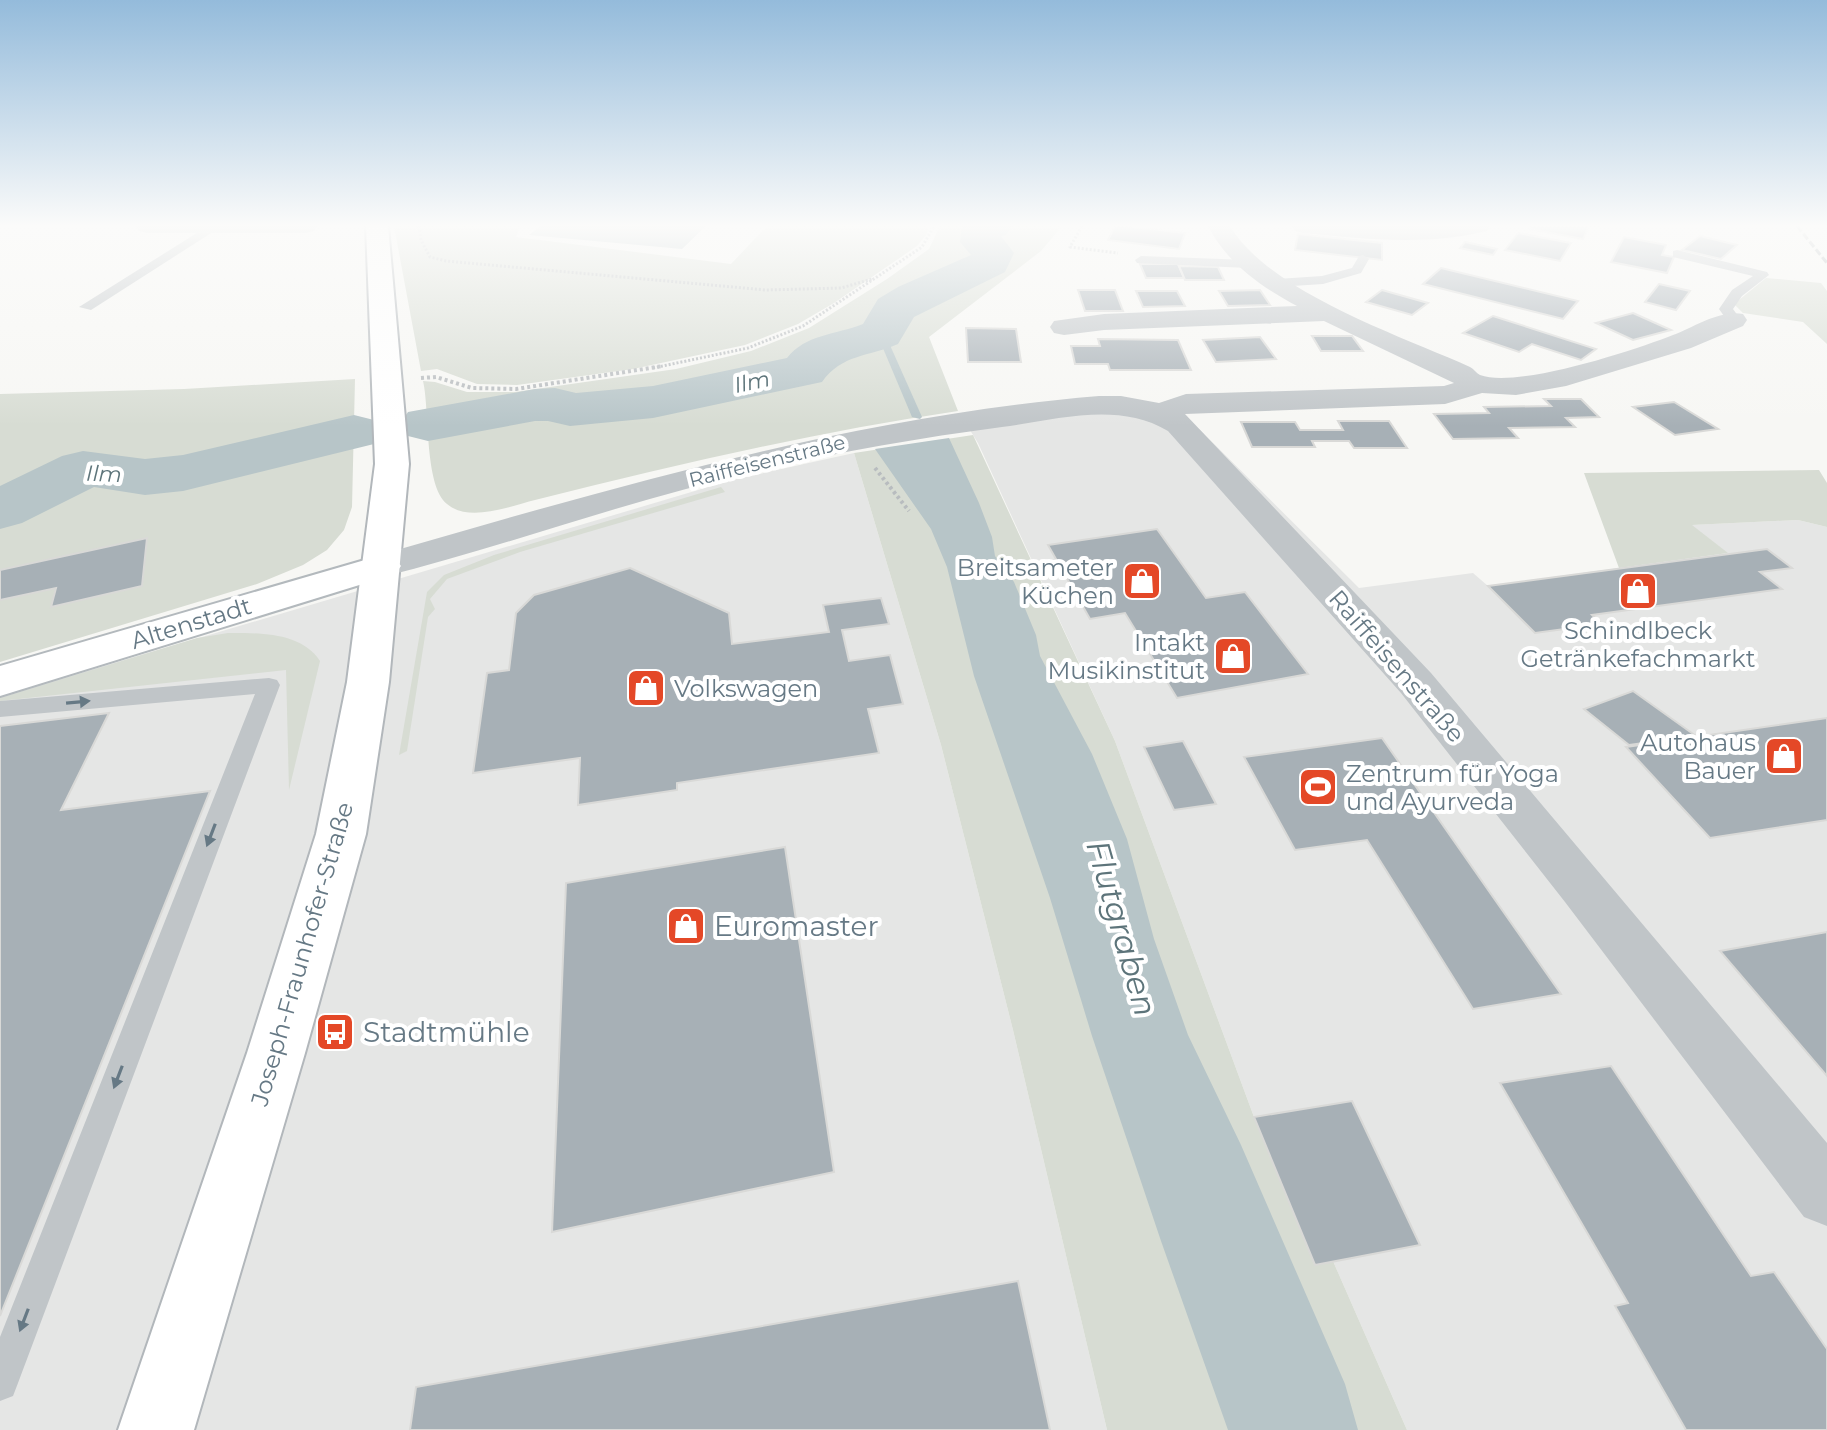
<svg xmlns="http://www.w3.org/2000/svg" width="1827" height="1430" font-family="Montserrat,sans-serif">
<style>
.built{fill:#e5e6e5}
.green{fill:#d7dcd3}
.water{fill:#b7c5c8}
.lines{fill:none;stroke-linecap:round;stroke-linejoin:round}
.stream{fill:#b7c5c8;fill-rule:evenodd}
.river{fill:#b7c5c8;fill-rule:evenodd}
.building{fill:#a7b0b6;stroke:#d9d9d7;stroke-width:2}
.secondary-casing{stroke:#b3b9bd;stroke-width:4}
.primary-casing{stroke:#b2b7bb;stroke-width:4}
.path-far1{stroke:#b8bcbf;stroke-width:3;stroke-dasharray:2 2;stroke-linecap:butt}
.path{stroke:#b8bcbf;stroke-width:4;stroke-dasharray:3 3;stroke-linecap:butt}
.lane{fill:#c0c5c8;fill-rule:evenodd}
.street{fill:#c0c5c8;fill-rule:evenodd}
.secondary{fill:#fff;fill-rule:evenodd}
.primary{fill:#fff;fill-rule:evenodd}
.rail{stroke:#9fa7ac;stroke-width:3;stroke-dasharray:7 3;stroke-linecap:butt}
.oneway{fill:#667985}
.labels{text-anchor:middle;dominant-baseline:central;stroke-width:8;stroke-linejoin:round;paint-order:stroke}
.far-street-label{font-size:20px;fill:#667985;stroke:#fff}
.far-water-label{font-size:22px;font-style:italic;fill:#5d747a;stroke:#fff}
.poi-label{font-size:24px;fill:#667985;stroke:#fff;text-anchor:end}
.street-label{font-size:24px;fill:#667985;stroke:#fff}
.near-poi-label{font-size:28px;fill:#667985;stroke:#fff;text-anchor:start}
.near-water-label{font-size:32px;font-style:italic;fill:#5d747a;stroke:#fff}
</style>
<rect width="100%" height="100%" fill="#f7f7f4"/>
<g class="built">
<path d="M1104,406l95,23 160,159 114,-15 15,13 239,-33 -36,-28 107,-5 29,7v903h-420l-74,-169 -18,4 -61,-148 -139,-376 -137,-298 -13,-21z"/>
<path d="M854,453l87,292 72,285 94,400h-1107v-733l732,-217z"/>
</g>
<g class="green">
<path d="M394,226h126l-4,11 215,27 36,-38h161l-1,8 -10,12 -83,57 -36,21 -53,21 -112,24 -116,16 -40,-1 -40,-15 -16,2z"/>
<path d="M940,226h122l-21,25 -112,86 29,74c-143,21 -283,54 -423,89 -24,6 -66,23 -88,4 -23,-19 -17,-93 -24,-123l12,1 32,10h48l161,-23 75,-18 58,-23 78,-49 42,-30z"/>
<path d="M1766,278l55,5 6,8v53l-24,-22 -60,-9 -9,-9z"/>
<path d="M355,379l-3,128 -8,23 -17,20 -24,15 -46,19 -257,78v-268l184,-5z"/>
<path d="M973,435l142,306 139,376 60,147 19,-3 74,169h-300l-94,-400 -72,-285 -87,-292z"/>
<path d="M1819,470l8,13v44l-29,-7 -106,5 36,28 -109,15 -35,-95z"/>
<path d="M721,487l4,5 -205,60 -73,27 -17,20 5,10 -7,8 -21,134 -8,4 28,-163 17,-17 50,-20z"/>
<path d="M228,633c31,0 73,-1 92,28l-31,129 -3,-120 -286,31v-3l197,-60z"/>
</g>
<g class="water">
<path d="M541,226h165l-24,23 -153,-14z"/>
<path d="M949,438l30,65 13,34 3,19 19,26 22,53 4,21 52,98 35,85 27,100 34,96 53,110 104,239 13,46h-130l-67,-189 -69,-205 -42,-138 -76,-222 -27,-109 -16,-38 -56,-80z"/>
</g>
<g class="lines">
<path class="stream" d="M881,331l4,3 37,83 -2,2 -8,-2 -35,-83z"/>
<g class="river">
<path d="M962,226h50l-6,9 -5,1 13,17 -9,19 -91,45 -16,27c-30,13 -56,10 -76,38l-169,36 -83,8 -22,-5h-13l-107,20 -20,-5 -8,-12 8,-12 127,-23 20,-1 21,5 77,-7 134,-28c19,-24 48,-23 76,-34l15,-25 20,-12 73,-32 -11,-13z"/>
<path d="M354,415l20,5 8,12 -8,12 -191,47 -38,4 -51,-8 -72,36 -22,6v-43l62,-30 21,-5 62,8 38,-4z"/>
</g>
</g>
<g class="building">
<path d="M1115,226h10l60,7 -6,16 -71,-9z"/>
<path d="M1531,226h69h-11l-6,13 -53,-10z"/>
<path d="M1518,233l53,10 -11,18 -55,-11z"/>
<path d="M1298,234l84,9v17l-87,-10z"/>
<path d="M1700,236l37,9 -16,14 -39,-9z"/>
<path d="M1624,237l42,8 -4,10 12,2 -7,16 -56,-11z"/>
<path d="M1465,242l32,7 -4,6 -33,-7z"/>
<path d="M1140,264h38l6,14h-38z"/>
<path d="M1179,266l39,1 6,13h-39z"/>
<path d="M1441,268l137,33 -15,18 -140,-35z"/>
<path d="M1659,284l31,7 -14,19 -31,-8z"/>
<path d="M1078,290h37l8,21h-38z"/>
<path d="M1260,290l10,15 -42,1 -9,-15z"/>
<path d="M1382,290l46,13 -16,12 -46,-13z"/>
<path d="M1136,291h41l8,15 -42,1z"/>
<path d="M1633,313l38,17 -38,10 -37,-17z"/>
<path d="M1493,316l103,33 -15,11 -49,-16 -13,8 -56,-19z"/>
<path d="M966,328l50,1 5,33h-53z"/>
<path d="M1312,336h40l11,15h-42z"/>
<path d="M1260,337l16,22 -60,3 -13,-22z"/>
<path d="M1098,339l80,1 13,30h-81l-2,-6h-33l-4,-18h29z"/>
<path d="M1544,399h37l18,18 -33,1 9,9 -66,1 9,10 -65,1 -19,-25 55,-1 -5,-6 67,-1z"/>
<path d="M1674,402l44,27 -43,6 -42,-28z"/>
<path d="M1338,421h51l18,27h-53l-5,-7h-37l3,6h-63l-11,-25h54l5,8h43z"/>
<path d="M1157,529l49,69 39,-6 63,82 -131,24 -52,-85 -35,6 -42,-74z"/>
<path d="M147,538l-5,48 -91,21 5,-19 -56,12v-30z"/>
<path d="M1767,549l25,19 -32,4 22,17 -190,26 10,9 -67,9 -47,-47z"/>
<path d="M630,568l99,45 3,31 97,-12 -6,-27 58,-7 8,26 -47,6 7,31 41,-6 13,49 -35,5 11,44 -202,30v7l-99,15 2,-47 -107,15 14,-100 22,-3 7,-57 18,-18z"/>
<path d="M1633,691l63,45 -67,9 -45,-36z"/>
<path d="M109,713l-48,97 149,-19 -210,525v-590z"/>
<path d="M1827,718v102l-117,18 -84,-91z"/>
<path d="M1382,738l118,169 61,87 -88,15 -106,-169 -72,10 -51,-93z"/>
<path d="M1183,741l33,63 -42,6 -30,-63z"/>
<path d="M785,847l49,325 -282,60 14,-349z"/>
<path d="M1827,932v144l-107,-125z"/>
<path d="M1611,1066l140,210 23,-4 53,77v81h-141l-71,-124 13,-3 -128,-220z"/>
<path d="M1352,1101l68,144 -105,20 -61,-148z"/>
<path d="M1018,1281l32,149h-640l6,-43z"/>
</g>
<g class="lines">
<defs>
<path id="secondary" d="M382,555l13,3 6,8 -6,8 -395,122v-30z"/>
<path id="primary" d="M366,226h22l21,238 -20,218 -23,152 -61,219 -111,377h-76l129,-377 69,-219 31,-152 28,-218z"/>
</defs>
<use href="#secondary" class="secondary-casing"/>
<use href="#primary" class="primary-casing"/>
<g class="path-far1">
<path d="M419,226l2,14 9,17 16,4 320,29 75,-2 31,-9"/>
<path d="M1082,226l-12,21 48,6"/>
<path d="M653,368l95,-20 55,-22 119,-79 12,-21"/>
</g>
<g class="path">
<path d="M421,378l15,-1 36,11 44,1 147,-23"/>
<path d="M875,468l34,43"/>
</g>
<g class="lane">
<path d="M208,226l11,2 -128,82 -12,-3z"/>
<path d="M1677,250l90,22 2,3 -27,21 -9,13 8,11 -12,3 -10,-14 13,-19 21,-14 -80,-19v-6z"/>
<path d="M1363,255l6,4 -8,14 -38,11 -46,3 -6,-4 6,-4 45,-3 30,-8 7,-12z"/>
<path d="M1141,256l107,4 6,4 -6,4 -111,-5 -2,-3z"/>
<path d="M269,678l8,2 3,5 -262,698 -5,13 -13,5v-64l255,-643 -255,23v-16z"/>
</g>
<g class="street">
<path d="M136,226h181l-3,5 -8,2h-159l-8,-2z"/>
<path d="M1208,226h22c39,66 171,110 240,141 4,2 6,6 10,8 37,14 155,-25 193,-40 21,-8 48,-26 70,-21l4,6 -4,6 -52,22 -125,38 -50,9 -34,-2 -37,11 -260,10 246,259 396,470v83l-23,-9 -239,-315 -164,-209 -233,-262c-51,-30 -111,-11 -166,-4 -107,14 -212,34 -316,62 -102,27 -202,63 -304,88l-13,-3 -6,-8 6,-8c240,-69 479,-141 730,-162h22l38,7 27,-9 258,-8 10,-3 -130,-62 -220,9 -40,5 -10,-2 -4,-6 4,-6 50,-7 193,-8c-37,-20 -69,-42 -89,-80z"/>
<path d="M1292,226h198l-3,5c-62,15 -121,8 -184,2l-8,-2z"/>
</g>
<use href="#secondary" class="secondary"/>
<use href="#primary" class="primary"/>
<path class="rail" d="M1797,226l30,37"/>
</g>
<defs><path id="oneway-solid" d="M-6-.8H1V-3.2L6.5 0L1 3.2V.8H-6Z" transform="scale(2)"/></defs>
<g class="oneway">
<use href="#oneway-solid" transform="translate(78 702) rotate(-5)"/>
<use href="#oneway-solid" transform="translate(211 835) rotate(111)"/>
<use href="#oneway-solid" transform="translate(118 1077) rotate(111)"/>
<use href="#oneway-solid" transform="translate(24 1320) rotate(111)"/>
</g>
<linearGradient id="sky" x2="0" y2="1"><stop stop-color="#94bbdb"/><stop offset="0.53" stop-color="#fbfbfa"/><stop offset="1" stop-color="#fbfbfa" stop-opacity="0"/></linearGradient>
<rect width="1827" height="426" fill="url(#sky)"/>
<defs>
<symbol id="shop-square" viewBox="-11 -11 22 22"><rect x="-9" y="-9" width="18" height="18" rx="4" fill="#e44827" stroke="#fff"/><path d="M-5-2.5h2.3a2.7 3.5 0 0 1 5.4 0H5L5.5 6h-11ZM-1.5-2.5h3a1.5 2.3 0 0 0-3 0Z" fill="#fff"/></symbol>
<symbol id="stadium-square" viewBox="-11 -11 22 22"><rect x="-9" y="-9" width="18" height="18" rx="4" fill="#e44827" stroke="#fff"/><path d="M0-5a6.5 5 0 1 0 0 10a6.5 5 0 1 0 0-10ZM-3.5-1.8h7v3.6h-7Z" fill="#fff"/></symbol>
<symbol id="bus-square" viewBox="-11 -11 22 22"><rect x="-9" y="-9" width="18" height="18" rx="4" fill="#e44827" stroke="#fff"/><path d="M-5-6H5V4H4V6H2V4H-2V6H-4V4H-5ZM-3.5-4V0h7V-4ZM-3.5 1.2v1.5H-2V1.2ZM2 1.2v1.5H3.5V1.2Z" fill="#fff"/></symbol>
</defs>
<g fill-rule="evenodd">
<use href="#shop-square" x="1120" y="559" width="44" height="44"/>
<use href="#shop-square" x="1616" y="569" width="44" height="44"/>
<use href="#shop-square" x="1211" y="634" width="44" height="44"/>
<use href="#shop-square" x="624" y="666" width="44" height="44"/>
<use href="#shop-square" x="1762" y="734" width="44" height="44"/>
<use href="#stadium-square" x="1296" y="765" width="44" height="44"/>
<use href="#shop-square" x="664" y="904" width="44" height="44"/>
<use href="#bus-square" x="313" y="1010" width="44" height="44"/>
</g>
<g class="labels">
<g class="far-street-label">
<text transform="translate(767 461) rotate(-14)">Raiffeisenstraße</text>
</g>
<g class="far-water-label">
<text transform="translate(752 382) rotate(-12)">Ilm</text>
<text transform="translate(104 474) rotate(2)">Ilm</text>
</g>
<g class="poi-label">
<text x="1114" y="567">Breitsameter<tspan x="1114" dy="28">Küchen</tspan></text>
<text x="1638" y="630" text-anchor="middle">Schindlbeck<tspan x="1638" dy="28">Getränkefachmarkt</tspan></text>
<text x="1205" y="642">Intakt<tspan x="1205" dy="28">Musikinstitut</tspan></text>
<text x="674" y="688" text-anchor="start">Volkswagen</text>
<text x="1756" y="742">Autohaus<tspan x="1756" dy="28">Bauer</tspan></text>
<text x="1346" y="773" text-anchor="start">Zentrum für Yoga<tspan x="1346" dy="28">und Ayurveda</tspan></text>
</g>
<g class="street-label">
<text transform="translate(191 623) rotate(-17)">Altenstadt</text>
<text transform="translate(1397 666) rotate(49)">Raiffeisenstraße</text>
<text transform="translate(302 954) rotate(-74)">Joseph-Fraunhofer-Straße</text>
</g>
<g class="near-poi-label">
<text x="714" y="926">Euromaster</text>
<text x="363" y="1032">Stadtmühle</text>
</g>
<g class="near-water-label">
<text transform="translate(1122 928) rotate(74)">Flutgraben</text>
</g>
</g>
</svg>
